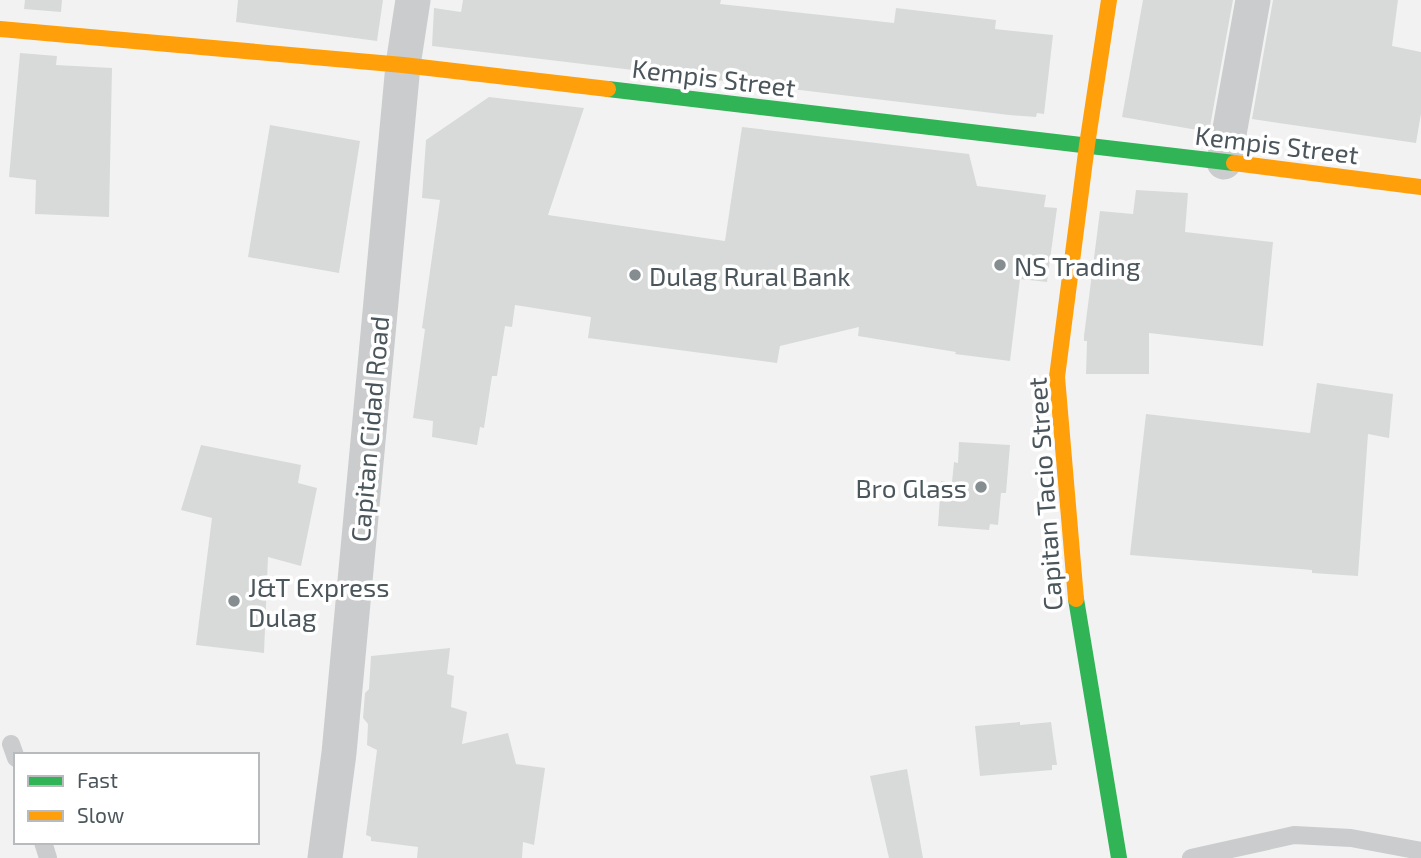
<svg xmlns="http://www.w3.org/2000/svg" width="1421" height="858" font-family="'Exo 2',sans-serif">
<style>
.building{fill:#d8dada}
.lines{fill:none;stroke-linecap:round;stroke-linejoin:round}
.lane{stroke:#cacccd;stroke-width:18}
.street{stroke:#cacccd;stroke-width:35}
.fast{stroke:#30b455;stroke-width:16}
.slow{stroke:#ff9f0a;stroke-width:16}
.poi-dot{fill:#858d90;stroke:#fff;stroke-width:2.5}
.labels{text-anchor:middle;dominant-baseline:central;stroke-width:7;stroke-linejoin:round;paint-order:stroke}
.street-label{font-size:26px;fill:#4b565c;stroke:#fff}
.poi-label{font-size:26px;fill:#4b565c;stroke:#fff;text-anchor:start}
</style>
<rect width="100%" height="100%" fill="#f2f2f2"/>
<g class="building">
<path d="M25,0h37l-1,12 -37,-3z"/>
<path d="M238,0h145l-6,41 -141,-19z"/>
<path d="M463,0h258l-1,4 174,19 2,-15 100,12 -1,9 58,6 -9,79 -7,-1 -1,4 -27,-2 -577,-69 2,-38 27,4z"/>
<path d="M1143,0h90l-24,132 -87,-15z"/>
<path d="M1273,0h125l-6,46 29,6v62l-5,29 -164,-24z"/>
<path d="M20,53l37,3 -1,9 56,3 -3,149 -74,-3 1,-34 -27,-3z"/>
<path d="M489,97l95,11 -36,107 177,26 17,-114 227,27 8,32 69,9 -2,12 13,1 -10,74 -27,-3 -10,82 -55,-7 1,-2 -98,-16 1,-9 -79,19 -3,17 -189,-25 3,-21 -76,-12 -3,22 -7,-1 -8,50h-5l-8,52 -4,-1 -3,18 -45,-8 1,-16 -20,-3 12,-89 -3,-1 18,-128 -18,-2 4,-58z"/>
<path d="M270,125l90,16 -21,132 -91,-16z"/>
<path d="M1136,190l52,3 -3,39 88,10 -10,104 -114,-13v41h-63l1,-33h-3v-5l16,-125 33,3z"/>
<path d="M1317,383l76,11 -4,44 -21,-4 -10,142 -46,-3v-3l-182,-15 16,-141 164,19z"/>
<path d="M959,442l51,3 -4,48h-5l-3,32 -8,-1 -1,6 -51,-4 3,-45 11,1 2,-20 4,1z"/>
<path d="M201,445l100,20 -3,18 19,5 -16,78 -33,-9 -4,96 -68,-8 16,-127 -31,-8z"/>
<path d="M450,648l-3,26 7,2 -3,31 16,5 -5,32 46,-11 8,31 29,4 -11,77 -11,-3 -1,16h-105l1,-11 -47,-6v-4l-5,-2 11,-85 -10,-5 1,-21 -5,-6 2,-25 4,-4 2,-33z"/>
<path d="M1020,722v3l31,-3 6,43h-5v5l-72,6 -5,-50z"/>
<path d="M907,769l16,89h-34l-19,-82z"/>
</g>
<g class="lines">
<g class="lane">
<path d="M11,744l5,14"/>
<path d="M43,842l5,16"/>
<path d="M1191,858l103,-23 57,3 70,13"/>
</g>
<g class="street">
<path d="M1224,162l29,-162"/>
<path d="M325,858l14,-105 64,-688 10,-65"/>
</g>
<g class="fast">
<path d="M608,89l626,74"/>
<path d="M1076,599l43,259"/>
</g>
<g class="slow">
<path d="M0,29l403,36 205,24"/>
<path d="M1234,163l187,24"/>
<path d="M1076,599l-19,-222 30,-232 22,-145"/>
</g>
</g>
<g class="poi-dot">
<circle cx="1000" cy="265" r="7"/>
<circle cx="635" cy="275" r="7"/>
<circle cx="981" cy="487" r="7"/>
<circle cx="234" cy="601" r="7"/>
</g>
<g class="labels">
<g class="street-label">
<text transform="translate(714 77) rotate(7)">Kempis Street</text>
<text transform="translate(1277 144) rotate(7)">Kempis Street</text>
<text transform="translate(369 429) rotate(-85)">Capitan Cidad Road</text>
<text transform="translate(1044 494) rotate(-94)">Capitan Tacio Street</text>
</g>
<g class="poi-label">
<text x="1014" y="265">NS Trading</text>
<text x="649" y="275">Dulag Rural Bank</text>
<text x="967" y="487" text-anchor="end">Bro Glass</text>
<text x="248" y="586">J&amp;T Express<tspan x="248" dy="30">Dulag</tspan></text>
</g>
</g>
<rect x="14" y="753" width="245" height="91" fill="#ffffff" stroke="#b7bbbe" stroke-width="2"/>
<rect x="28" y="776" width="35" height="10" fill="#30b455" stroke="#b7bbbe" stroke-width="2"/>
<text x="77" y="788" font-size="21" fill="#4b565c">Fast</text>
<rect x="28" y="811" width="35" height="10" fill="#ff9f0a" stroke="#b7bbbe" stroke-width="2"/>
<text x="77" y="823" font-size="21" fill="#4b565c">Slow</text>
</svg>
